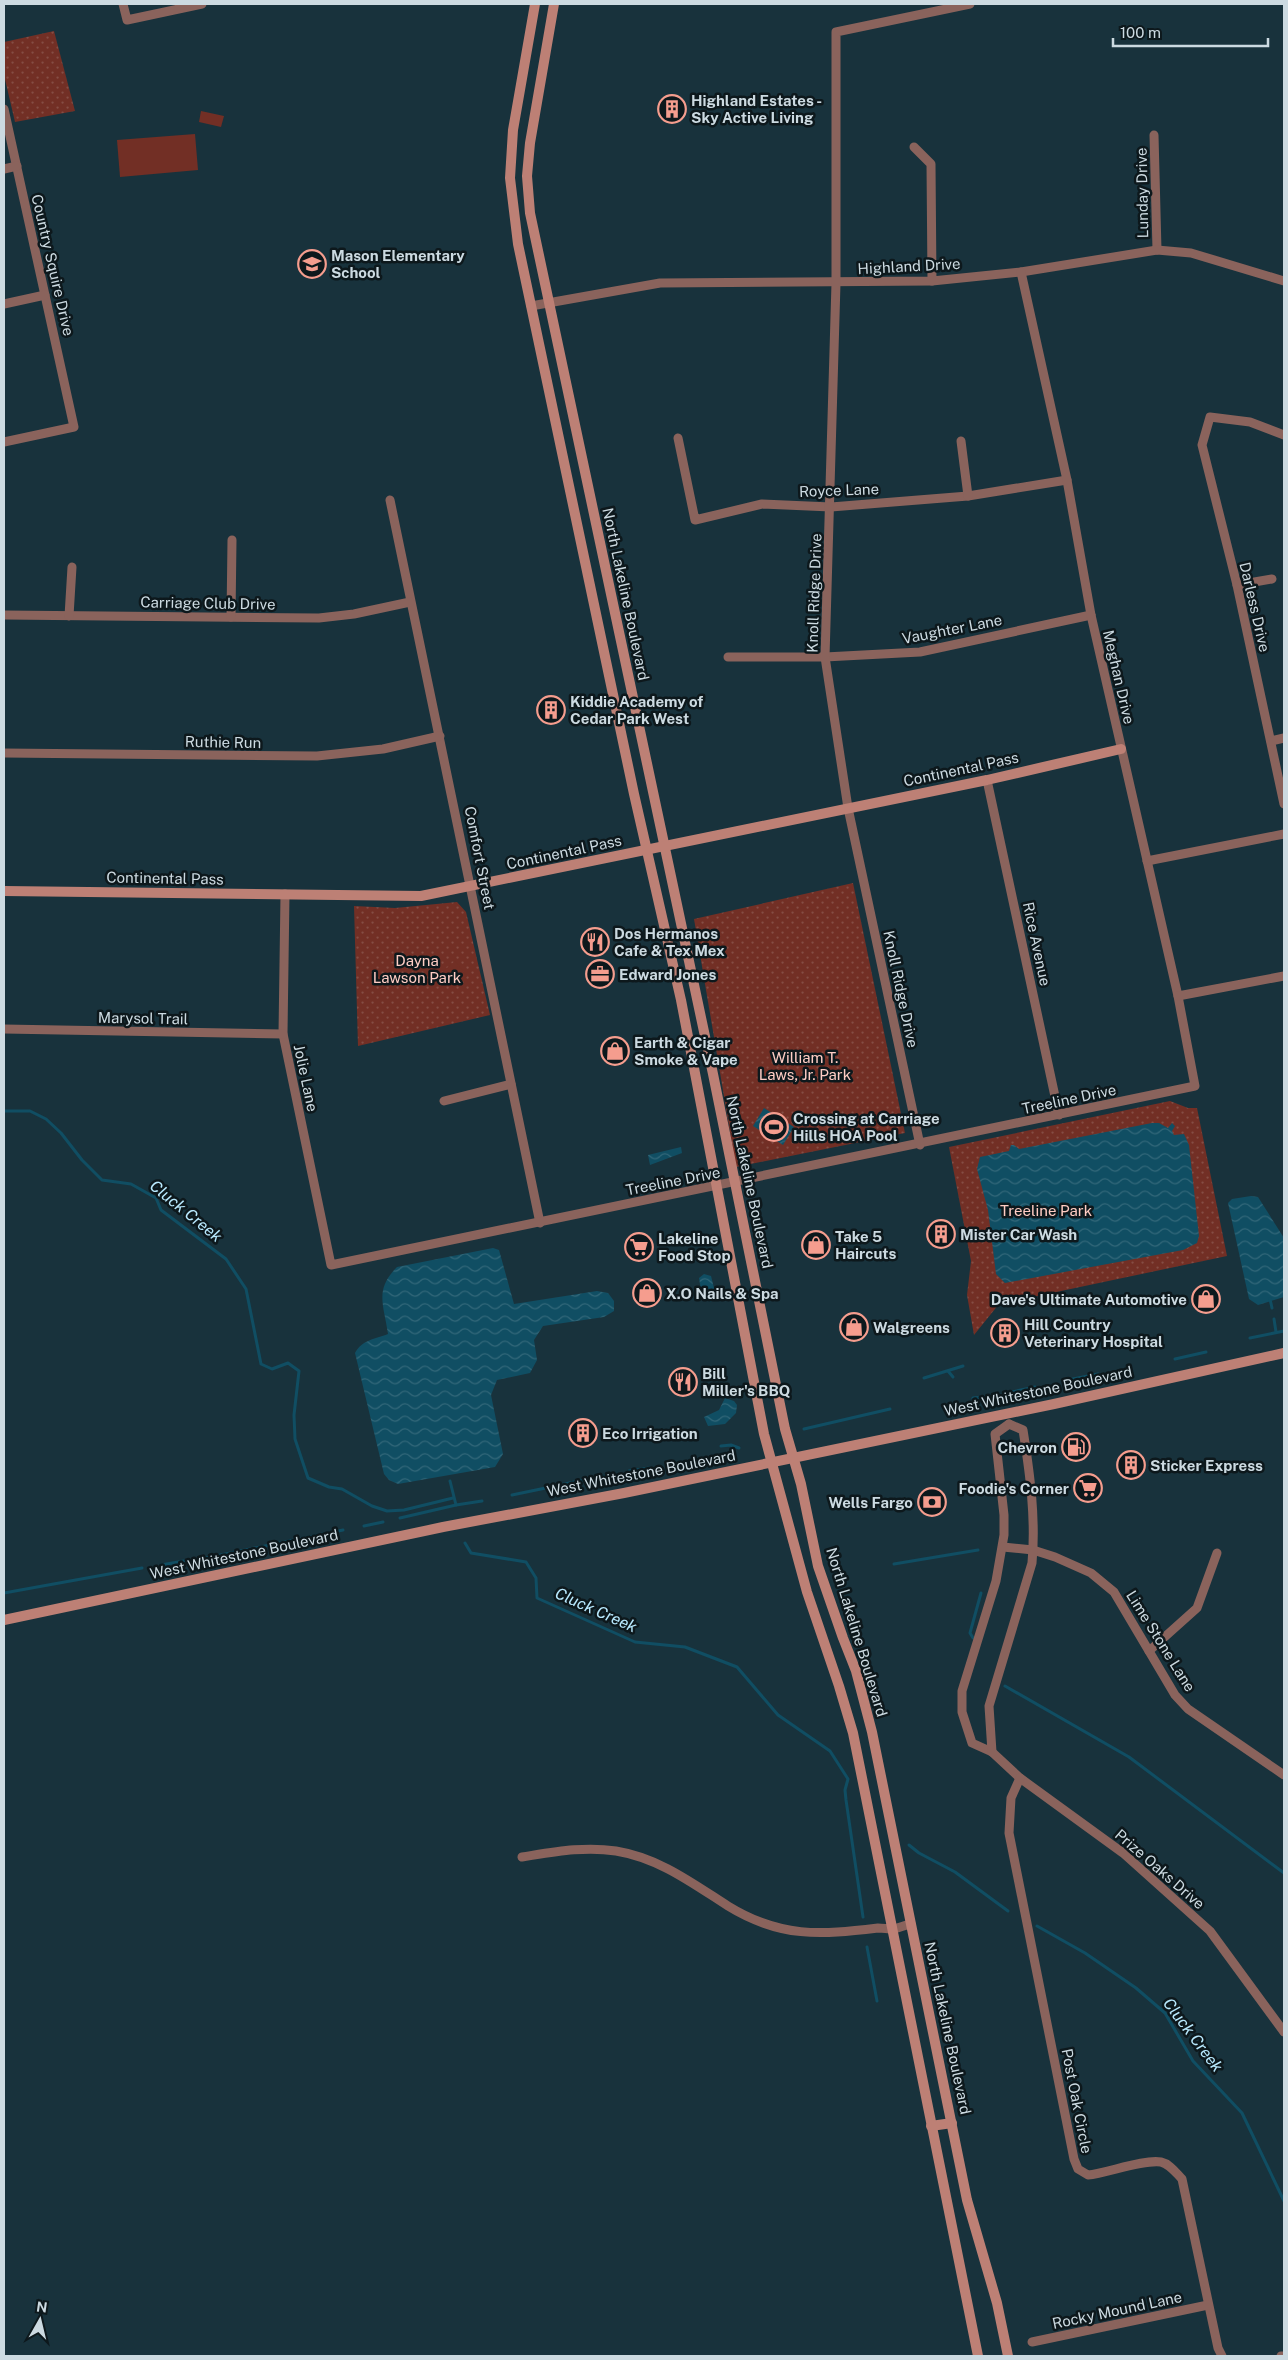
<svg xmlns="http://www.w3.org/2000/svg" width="1288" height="2360" font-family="'Public Sans',sans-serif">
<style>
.grass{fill:url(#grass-dots)}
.garden{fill:#722f25}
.water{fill:url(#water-waves)}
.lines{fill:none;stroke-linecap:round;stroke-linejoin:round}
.stream{stroke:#104e63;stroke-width:3}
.street{stroke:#8a635c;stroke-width:9}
.secondary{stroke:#bd8075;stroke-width:10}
.labels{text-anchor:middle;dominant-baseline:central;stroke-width:5;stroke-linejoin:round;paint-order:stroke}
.poi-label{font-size:15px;font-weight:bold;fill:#ccdae1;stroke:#0d181c;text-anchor:start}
.street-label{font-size:15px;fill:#ccdae1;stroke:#0d181c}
.park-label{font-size:15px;fill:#ffcdc4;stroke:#0d181c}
.water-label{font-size:16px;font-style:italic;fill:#b8e9fe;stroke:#0d181c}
</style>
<defs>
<pattern id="grass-dots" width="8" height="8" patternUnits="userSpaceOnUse" patternTransform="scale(1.25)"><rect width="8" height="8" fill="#722f25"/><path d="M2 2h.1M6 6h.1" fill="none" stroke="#854d44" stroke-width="1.8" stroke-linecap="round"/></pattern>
<pattern id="water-waves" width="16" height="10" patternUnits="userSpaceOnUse" patternTransform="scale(1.25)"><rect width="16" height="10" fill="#104e63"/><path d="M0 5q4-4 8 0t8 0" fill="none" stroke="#326779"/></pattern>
</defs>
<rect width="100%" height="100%" fill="#18323c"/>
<g class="grass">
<path d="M54,31l21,80 -60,11 -11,-47v-33z"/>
<path d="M853,883l52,250 -169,34 -42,-248z"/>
<path d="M457,902l9,10 24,103 -132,31 -4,-140 41,2z"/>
<path d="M1170,1101l18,7h9l30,148 -228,48 -25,31 -7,-40 4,-34 -22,-114z"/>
</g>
<g class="garden">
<path d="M201,111l23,5 -3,11 -22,-5z"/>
<path d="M195,134l3,36 -78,7 -3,-37z"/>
<path d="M455,961l12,15 -14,12 -12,-15z"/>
</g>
<g class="water">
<path d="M764,1108l30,19 -11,18 -30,-19z"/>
<path d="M1152,1123h7l9,5 4,-5 3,3 -3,5 2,4 10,-1 5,11 10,91 -2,7 -14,7 -178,33 -9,-9 -8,-64 -11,-41 3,-12 29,-6 2,-6h3l5,4z"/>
<path d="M681,1147l1,6 -32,12 -2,-10z"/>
<path d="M1251,1196l7,1 26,41v59l-26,8 -9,-6 -21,-96 4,-4z"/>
<path d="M493,1248l6,2 15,54 83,-13 11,2 6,8v10l-10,6 -61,9 -9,14 3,20 -7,13 -33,7 -6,15 12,59 -8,13 -97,17 -9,-4 -5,-6 -29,-121c7,-13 20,-14 33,-19 -4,-29 -14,-44 9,-67z"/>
<path d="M704,1274l7,2 5,20 -1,3 -5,3 -2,-4 -6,-2 -3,-18z"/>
<path d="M725,1398l9,3 3,4 -1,8 -11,11 -17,2 -4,-9 15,-7z"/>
</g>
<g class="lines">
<g class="stream">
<path d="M4,1111h26l16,8 15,14 21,27 20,20 29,4 25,14 5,12 65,49 20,30 15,75 11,5 16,-6 11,8 -5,44 1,24 13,39 21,9 13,2 30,17 15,5 17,-1 49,-12"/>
<path d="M1270,1299l2,9"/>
<path d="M1274,1319l2,13"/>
<path d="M1250,1338l34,-7"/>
<path d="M1175,1359l31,-7"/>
<path d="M948,1371l5,6"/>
<path d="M924,1378l39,-12"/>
<path d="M1068,1380l30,-6"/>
<path d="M1012,1392l23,-5"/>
<path d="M973,1398l21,-2"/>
<path d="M804,1429l86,-20"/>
<path d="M721,1446l10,-1 8,3"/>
<path d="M629,1471l21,-3"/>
<path d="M601,1477l10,-2"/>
<path d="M450,1481l6,24"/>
<path d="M512,1495l72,-15"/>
<path d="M400,1518l56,-13 26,-4"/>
<path d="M364,1526l19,-4"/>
<path d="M465,1543l6,10 55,9 10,16 1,20 98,44 50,5 52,20 41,48 52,36 18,28 -3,11 1,10 17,117"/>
<path d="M201,1559l142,-29"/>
<path d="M894,1564l84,-14"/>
<path d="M161,1565l23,-4"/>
<path d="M4,1593l138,-25"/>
<path d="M973,1638l-3,-5 11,-40"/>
<path d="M1005,1686l124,71 155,116"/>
<path d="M909,1845l10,8 36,19 53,39"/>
<path d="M1037,1926l48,27 51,35 29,25 28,48 49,52 42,88"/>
<path d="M867,1947l10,54"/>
</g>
<g class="street">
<path d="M123,4l4,16 75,-16"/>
<path d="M4,109l70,318 -70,15"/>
<path d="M1154,135l3,115"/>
<path d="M914,147l17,17 1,117"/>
<path d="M4,169l13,-3"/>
<path d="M4,304l41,-9"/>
<path d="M531,306l129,-23 272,-2 89,-9 136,-22 34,3 93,28"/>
<path d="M1284,435l-34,-13 -40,-5 -8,28 35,140 47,219"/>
<path d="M678,438l17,82 67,-16 69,3 137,-11 99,-16"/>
<path d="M961,441l7,55"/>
<path d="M390,500l150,723"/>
<path d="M1237,585l35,-6"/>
<path d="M4,615l315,3 35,-4 56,-12"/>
<path d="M69,616l3,-49"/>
<path d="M231,617l1,-77"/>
<path d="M728,657h97l95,-5 171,-37"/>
<path d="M1271,741l13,-3"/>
<path d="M4,753l313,3 66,-7 57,-13"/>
<path d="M987,780l72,335"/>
<path d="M1147,861l137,-27"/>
<path d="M285,894l-2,140 48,231 864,-179 -17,-90 -87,-381 -24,-135 -46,-208"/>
<path d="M1178,996l106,-20"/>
<path d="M4,1029l279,5"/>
<path d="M444,1101l67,-17"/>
<path d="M920,1145l-72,-337 -23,-151 11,-374v-251l134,-28"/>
<path d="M1009,1424l-14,10 9,81v20l-8,46 -34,110v21l10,31 20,9 28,26 103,75 87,78 74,101"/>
<path d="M1003,1547l30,3 22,7 36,16 23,19 61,103 13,14 96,66"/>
<path d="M1149,1651l48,-43 20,-55"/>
<path d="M992,1752l-3,-46 43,-143c4,-44 -2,-89 -9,-133l-14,-6"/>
<path d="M1020,1778l-9,20 -2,35 65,326 4,10 10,6c19,-2 56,-16 73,-13 9,2 15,11 21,17l36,169 4,8"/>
<path d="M522,1857c32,-5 62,-11 94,-6 43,7 76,32 112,55 52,32 92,29 150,22 5,0 10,1 15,1 6,-1 12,-4 18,-5"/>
<path d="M1032,2342l176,-37"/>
<path d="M1281,2356h3"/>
</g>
<g class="secondary">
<path d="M535,4l-22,126 -3,48 8,66 116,550 47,206 83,434 43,158 32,94 14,47 125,623"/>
<path d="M554,4l-24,139 -3,33 3,37 183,861 72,355 16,55 17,82 25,72 13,33 16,61 95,468 30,103 11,53"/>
<path d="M4,891l417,5 566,-116 134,-31"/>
<path d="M4,1620l439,-93 181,-34 430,-89 230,-51"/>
<path d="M931,2126l21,-3"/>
</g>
</g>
<defs>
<symbol id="building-ring" viewBox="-11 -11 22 22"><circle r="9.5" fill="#0d181c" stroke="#f59d8e" stroke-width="1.5"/><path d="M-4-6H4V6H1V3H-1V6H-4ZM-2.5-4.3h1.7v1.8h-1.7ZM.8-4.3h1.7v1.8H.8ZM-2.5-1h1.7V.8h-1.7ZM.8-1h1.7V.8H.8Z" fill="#f59d8e"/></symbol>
<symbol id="school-ring" viewBox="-11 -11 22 22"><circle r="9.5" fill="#0d181c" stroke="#f59d8e" stroke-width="1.5"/><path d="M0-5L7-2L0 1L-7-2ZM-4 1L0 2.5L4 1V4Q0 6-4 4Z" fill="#f59d8e"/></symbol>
<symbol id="restaurant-ring" viewBox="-11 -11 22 22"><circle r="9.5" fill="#0d181c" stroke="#f59d8e" stroke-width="1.5"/><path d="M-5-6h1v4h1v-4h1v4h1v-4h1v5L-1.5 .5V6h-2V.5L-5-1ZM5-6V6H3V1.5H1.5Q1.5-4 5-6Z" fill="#f59d8e"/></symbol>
<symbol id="office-ring" viewBox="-11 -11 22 22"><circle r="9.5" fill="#0d181c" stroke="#f59d8e" stroke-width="1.5"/><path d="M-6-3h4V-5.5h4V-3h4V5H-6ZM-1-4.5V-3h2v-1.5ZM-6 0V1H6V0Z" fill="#f59d8e"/></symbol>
<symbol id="shop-ring" viewBox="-11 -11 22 22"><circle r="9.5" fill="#0d181c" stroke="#f59d8e" stroke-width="1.5"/><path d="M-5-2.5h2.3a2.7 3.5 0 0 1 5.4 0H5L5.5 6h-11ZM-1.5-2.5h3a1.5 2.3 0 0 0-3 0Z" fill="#f59d8e"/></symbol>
<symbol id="stadium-ring" viewBox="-11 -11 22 22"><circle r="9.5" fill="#0d181c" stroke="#f59d8e" stroke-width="1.5"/><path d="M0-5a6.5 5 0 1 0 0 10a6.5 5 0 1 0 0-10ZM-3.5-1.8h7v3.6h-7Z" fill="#f59d8e"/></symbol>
<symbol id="supermarket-ring" viewBox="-11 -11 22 22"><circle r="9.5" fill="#0d181c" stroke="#f59d8e" stroke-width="1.5"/><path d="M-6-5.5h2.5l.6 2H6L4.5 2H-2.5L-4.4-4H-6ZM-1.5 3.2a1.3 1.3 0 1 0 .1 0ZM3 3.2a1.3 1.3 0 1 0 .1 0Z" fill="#f59d8e"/></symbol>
<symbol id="fuel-ring" viewBox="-11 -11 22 22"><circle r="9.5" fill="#0d181c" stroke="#f59d8e" stroke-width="1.5"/><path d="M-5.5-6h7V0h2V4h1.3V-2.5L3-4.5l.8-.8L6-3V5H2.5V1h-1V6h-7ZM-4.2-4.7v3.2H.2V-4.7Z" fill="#f59d8e"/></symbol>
<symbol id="bank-ring" viewBox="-11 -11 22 22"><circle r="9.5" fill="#0d181c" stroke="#f59d8e" stroke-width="1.5"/><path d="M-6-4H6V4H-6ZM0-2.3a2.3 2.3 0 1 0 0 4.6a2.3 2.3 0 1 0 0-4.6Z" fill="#f59d8e"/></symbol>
</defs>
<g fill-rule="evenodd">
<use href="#building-ring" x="656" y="93" width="32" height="32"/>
<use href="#school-ring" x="296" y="248" width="32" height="32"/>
<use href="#building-ring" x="535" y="694" width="32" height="32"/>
<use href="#restaurant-ring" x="579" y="926" width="32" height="32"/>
<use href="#office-ring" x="584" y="958" width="32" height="32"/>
<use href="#shop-ring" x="599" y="1035" width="32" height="32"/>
<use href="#stadium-ring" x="758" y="1111" width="32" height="32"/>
<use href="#building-ring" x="925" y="1218" width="32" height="32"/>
<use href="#shop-ring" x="800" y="1229" width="32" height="32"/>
<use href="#supermarket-ring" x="623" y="1231" width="32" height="32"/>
<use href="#shop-ring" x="631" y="1277" width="32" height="32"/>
<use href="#shop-ring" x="1190" y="1283" width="32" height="32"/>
<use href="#shop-ring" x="838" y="1311" width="32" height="32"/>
<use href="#building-ring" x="989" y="1317" width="32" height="32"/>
<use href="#restaurant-ring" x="667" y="1366" width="32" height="32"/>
<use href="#building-ring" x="567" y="1417" width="32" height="32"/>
<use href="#fuel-ring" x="1060" y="1431" width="32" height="32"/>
<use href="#building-ring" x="1115" y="1449" width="32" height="32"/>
<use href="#supermarket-ring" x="1072" y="1472" width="32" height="32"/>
<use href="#bank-ring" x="916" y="1486" width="32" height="32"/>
</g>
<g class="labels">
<g class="poi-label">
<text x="691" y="100">Highland Estates -<tspan x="691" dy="17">Sky Active Living</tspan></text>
<text x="331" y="255">Mason Elementary<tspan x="331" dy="17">School</tspan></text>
<text x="570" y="701">Kiddie Academy of<tspan x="570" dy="17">Cedar Park West</tspan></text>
<text x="614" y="933">Dos Hermanos<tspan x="614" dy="17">Cafe &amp; Tex Mex</tspan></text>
<text x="619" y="974">Edward Jones</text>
<text x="634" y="1042">Earth &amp; Cigar<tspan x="634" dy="17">Smoke &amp; Vape</tspan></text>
<text x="793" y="1118">Crossing at Carriage<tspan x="793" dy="17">Hills HOA Pool</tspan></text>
<text x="960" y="1234">Mister Car Wash</text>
<text x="835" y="1236">Take 5<tspan x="835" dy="17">Haircuts</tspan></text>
<text x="658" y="1238">Lakeline<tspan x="658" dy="17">Food Stop</tspan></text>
<text x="666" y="1293">X.O Nails &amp; Spa</text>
<text x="1187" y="1299" text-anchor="end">Dave's Ultimate Automotive</text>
<text x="1024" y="1324">Hill Country<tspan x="1024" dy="17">Veterinary Hospital</tspan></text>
<text x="873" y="1327">Walgreens</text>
<text x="702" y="1373">Bill<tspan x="702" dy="17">Miller's BBQ</tspan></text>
<text x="602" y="1433">Eco Irrigation</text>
<text x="1057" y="1447" text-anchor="end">Chevron</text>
<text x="1150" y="1465">Sticker Express</text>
<text x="1069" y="1488" text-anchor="end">Foodie's Corner</text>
<text x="913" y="1502" text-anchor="end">Wells Fargo</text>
</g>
<g class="street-label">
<text transform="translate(1142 193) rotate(-91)">Lunday Drive</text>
<text transform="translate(53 265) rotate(77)">Country Squire Drive</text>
<text transform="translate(909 266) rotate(-3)">Highland Drive</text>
<text transform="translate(839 490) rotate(-2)">Royce Lane</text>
<text transform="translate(814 593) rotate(-88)">Knoll Ridge Drive</text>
<text transform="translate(626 594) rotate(78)">North Lakeline Boulevard</text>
<text transform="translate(208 603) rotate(1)">Carriage Club Drive</text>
<text transform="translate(1255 607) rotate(77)">Darless Drive</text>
<text transform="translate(952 629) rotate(-11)">Vaughter Lane</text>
<text transform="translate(1119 677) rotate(77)">Meghan Drive</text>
<text transform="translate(223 742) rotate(1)">Ruthie Run</text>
<text transform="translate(961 769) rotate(-12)">Continental Pass</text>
<text transform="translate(564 852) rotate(-12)">Continental Pass</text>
<text transform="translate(480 858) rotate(79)">Comfort Street</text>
<text transform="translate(165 878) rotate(1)">Continental Pass</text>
<text transform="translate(1037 944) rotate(78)">Rice Avenue</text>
<text transform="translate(901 989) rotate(78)">Knoll Ridge Drive</text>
<text transform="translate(143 1018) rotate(1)">Marysol Trail</text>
<text transform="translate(306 1078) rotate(78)">Jolie Lane</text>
<text transform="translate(1069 1099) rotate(-12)">Treeline Drive</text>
<text transform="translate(673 1181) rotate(-11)">Treeline Drive</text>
<text transform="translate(750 1182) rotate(78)">North Lakeline Boulevard</text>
<text transform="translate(1038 1391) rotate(-12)">West Whitestone Boulevard</text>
<text transform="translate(641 1473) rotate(-11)">West Whitestone Boulevard</text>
<text transform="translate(244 1554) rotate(-12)">West Whitestone Boulevard</text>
<text transform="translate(857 1632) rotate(73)">North Lakeline Boulevard</text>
<text transform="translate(1161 1641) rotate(58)">Lime Stone Lane</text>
<text transform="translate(1160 1869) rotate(41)">Prize Oaks Drive</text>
<text transform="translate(948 2028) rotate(78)">North Lakeline Boulevard</text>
<text transform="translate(1077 2101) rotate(79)">Post Oak Circle</text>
<text transform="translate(1117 2310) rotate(-12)">Rocky Mound Lane</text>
</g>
<g class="park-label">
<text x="417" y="960">Dayna<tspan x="417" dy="17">Lawson Park</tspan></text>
<text x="805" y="1057">William T.<tspan x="805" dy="17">Laws, Jr. Park</tspan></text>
<text x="1046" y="1210">Treeline Park</text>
</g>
<g class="water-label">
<text transform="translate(186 1211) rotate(39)">Cluck Creek</text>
<text transform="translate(596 1610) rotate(24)">Cluck Creek</text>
<text transform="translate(1193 2035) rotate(53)">Cluck Creek</text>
</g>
</g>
<rect width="1288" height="2360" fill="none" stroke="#ccdae1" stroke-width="10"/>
<g transform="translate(40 2320) rotate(8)" stroke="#0d181c" stroke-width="4" paint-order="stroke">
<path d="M0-4L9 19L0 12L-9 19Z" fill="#ccdae1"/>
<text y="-8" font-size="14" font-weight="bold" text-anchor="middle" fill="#ccdae1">N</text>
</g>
<path d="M1113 38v8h155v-8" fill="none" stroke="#ccdae1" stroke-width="2.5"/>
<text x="1120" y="38" font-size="15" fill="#ccdae1" stroke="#0d181c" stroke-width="4" paint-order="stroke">100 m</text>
</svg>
